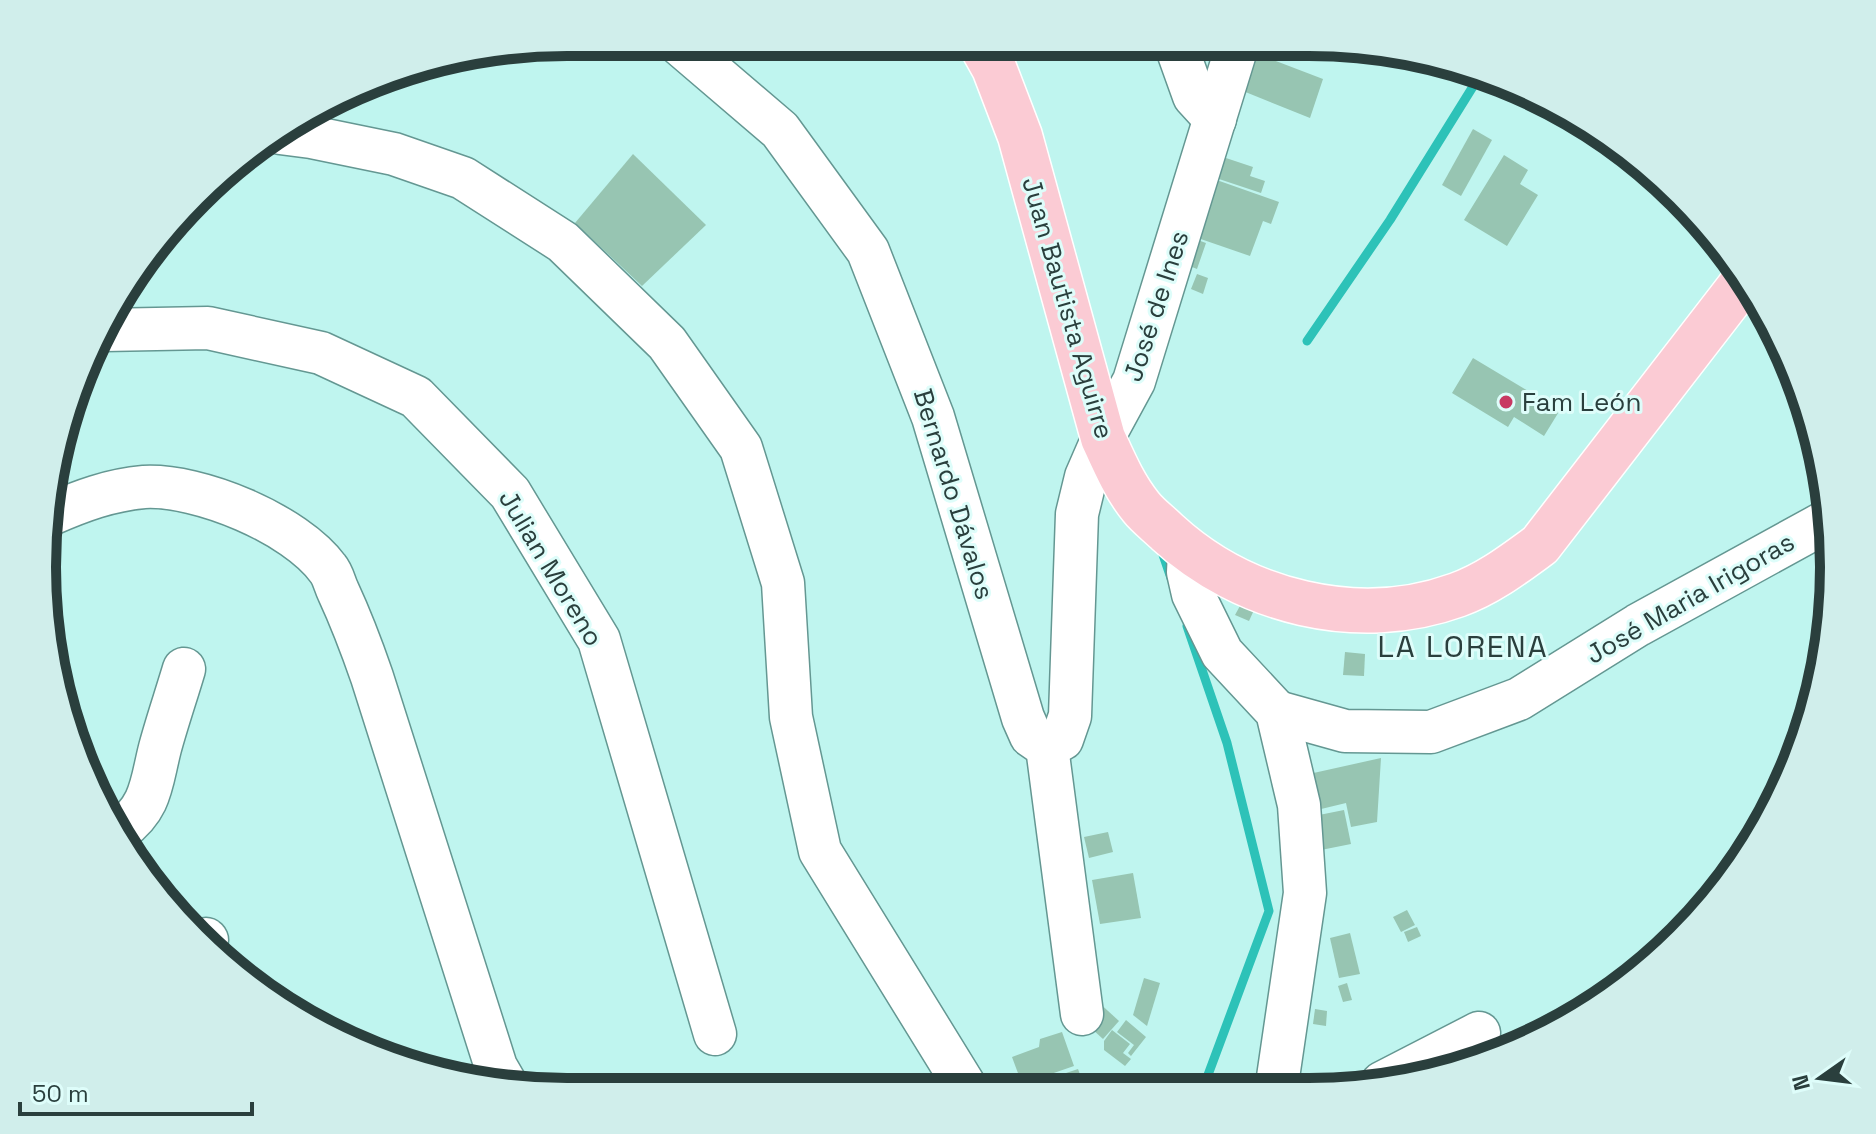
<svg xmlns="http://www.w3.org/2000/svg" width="1876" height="1134" font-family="'Space Grotesk',sans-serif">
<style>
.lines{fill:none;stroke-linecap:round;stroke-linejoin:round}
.stream{stroke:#2dc2b8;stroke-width:9}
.building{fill:#97c5b2}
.minor-casing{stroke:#649792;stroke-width:45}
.major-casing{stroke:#fff;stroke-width:47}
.minor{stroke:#fff;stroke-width:42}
.major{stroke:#fbcbd4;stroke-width:44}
.poi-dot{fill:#c83962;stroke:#defdfa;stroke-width:3}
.labels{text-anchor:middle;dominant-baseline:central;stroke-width:6;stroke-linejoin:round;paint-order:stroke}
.street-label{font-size:26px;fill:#2a3f3d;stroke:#defdfa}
.poi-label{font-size:26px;fill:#2a3f3d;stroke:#defdfa;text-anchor:start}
.quarter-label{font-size:30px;letter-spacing:2px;fill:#2a3f3d;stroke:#defdfa}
.rim{fill:none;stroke:#2a3f3d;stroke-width:10}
</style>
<rect width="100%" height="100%" fill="#bff5ef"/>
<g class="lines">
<g class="stream">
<path d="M1307,341l83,-121 92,-148"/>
<path d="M1160,546l11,32"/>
<path d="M1187,626l40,117 42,168 -67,180"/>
</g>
</g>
<g class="building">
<path d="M1255,53l68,26 -13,39 -67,-27z"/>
<path d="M1473,129l19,11 -31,56 -19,-11z"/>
<path d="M633,154l73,71 -64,61 -67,-63z"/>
<path d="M1217,155l36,12 -3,9 15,5 -4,12 -51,-17z"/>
<path d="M1504,155l24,15 -8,14 18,11 -31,51 -43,-26z"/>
<path d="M1211,178l68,24 -8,22 -8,-3 -13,35 -58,-20z"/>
<path d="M1192,238l14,5 -9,26 -5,-2 -3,6 -8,-3z"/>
<path d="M1197,274l11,4 -5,16 -12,-5z"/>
<path d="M1473,358l87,52 -16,26 -30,-19 -6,10 -56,-34z"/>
<path d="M1241,604l13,6 -5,11 -14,-6z"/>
<path d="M1345,652l20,2 -1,22 -21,-1z"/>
<path d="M1381,758l-4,64 -26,5 -5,-24 -29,7 -8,-36z"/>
<path d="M1344,810l7,34 -30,6 -7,-34z"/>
<path d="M1108,832l5,20 -24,6 -5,-21z"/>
<path d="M1133,873l8,45 -41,6 -8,-44z"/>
<path d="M1407,910l8,15 -14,7 -8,-15z"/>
<path d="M1417,927l4,9 -13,6 -4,-10z"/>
<path d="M1350,933l10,41 -21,4 -9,-40z"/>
<path d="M1144,978l16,5 -13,43 -14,-11z"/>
<path d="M1347,983l5,17 -9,2 -5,-16z"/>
<path d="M1096,1000l23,21 -16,18 -23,-21z"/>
<path d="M1315,1009l12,2 -1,15 -13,-2z"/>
<path d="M1126,1020l20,17 -15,19 -3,-3 6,-8 -17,-13z"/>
<path d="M1112,1030l18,14 -7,9 8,6 -6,7 -21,-16v-9z"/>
<path d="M1062,1032l12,34 -52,18 -10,-27 27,-10 1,-8z"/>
<path d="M1078,1069l8,22h-31l-4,-13z"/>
</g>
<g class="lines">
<defs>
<g id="minor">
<path d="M677,42l103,88 88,121 65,166 90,301 8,18 16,11 35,267"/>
<path d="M1175,43l19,53 21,23"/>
<path d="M280,133l31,4 83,17 69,24 100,64 104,101 74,105 42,135 8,134 29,134 148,240"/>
<path d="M104,330l104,-2 113,25 95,44 94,96 89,147 116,394"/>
<path d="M51,514c30,-13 59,-24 93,-27 55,-3 151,37 184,82 5,6 7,16 10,22 13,28 24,57 34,86l124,390 11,19"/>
<path d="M1189,552l-1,20 5,22 29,59 55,59 22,93 6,88 -29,198"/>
<path d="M1277,712l68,19 86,1 88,-33 119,-74 191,-105"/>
<path d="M1047,747l15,-8 8,-23 7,-202 9,-37 17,-39 31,-57 104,-338"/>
<path d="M120,830c32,-23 31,-47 40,-82 7,-26 16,-52 24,-79"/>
<path d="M206,939l1,1"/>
<path d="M1382,1083l97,-50"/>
</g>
<path id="major" d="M980,43l14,25 26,68 83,302c11,24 21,48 38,69 7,9 18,17 26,25 76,70 191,99 290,63 31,-11 57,-31 83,-50l207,-268"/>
</defs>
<use href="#minor" class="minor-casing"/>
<use href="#major" class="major-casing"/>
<use href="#minor" class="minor"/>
<use href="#major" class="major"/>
</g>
<circle class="poi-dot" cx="1506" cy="402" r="8"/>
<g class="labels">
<g class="street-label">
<text transform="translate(1156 306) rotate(-72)">José de Ines</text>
<text transform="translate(1068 308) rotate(74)">Juan Bautista Aguirre</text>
<text transform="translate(954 494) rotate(73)">Bernardo Dávalos</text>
<text transform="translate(551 568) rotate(59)">Julian Moreno</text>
<text transform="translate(1690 598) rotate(-30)">José Maria Irigoras</text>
</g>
<g class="poi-label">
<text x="1522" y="402">Fam León</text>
</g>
<g class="quarter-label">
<text x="1463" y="646">LA LORENA</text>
</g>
</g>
<path d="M0 0H1876V1134H0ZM567 56H1309A511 511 0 0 1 1820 567V567A511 511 0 0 1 1309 1078H567A511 511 0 0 1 56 567V567A511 511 0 0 1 567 56Z" fill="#d0eeeb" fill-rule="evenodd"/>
<path class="rim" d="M567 56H1309A511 511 0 0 1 1820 567V567A511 511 0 0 1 1309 1078H567A511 511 0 0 1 56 567V567A511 511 0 0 1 567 56Z"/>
<g transform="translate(1820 1078) rotate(256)" stroke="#defdfa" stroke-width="6" paint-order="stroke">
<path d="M0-6L14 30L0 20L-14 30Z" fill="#2a3f3d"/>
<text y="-12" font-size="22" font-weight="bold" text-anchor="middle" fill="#2a3f3d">N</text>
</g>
<path d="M20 1102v12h232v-12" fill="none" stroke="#2a3f3d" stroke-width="4"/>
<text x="32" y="1102" font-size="24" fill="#2a3f3d" stroke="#defdfa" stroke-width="6" paint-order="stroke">50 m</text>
</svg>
